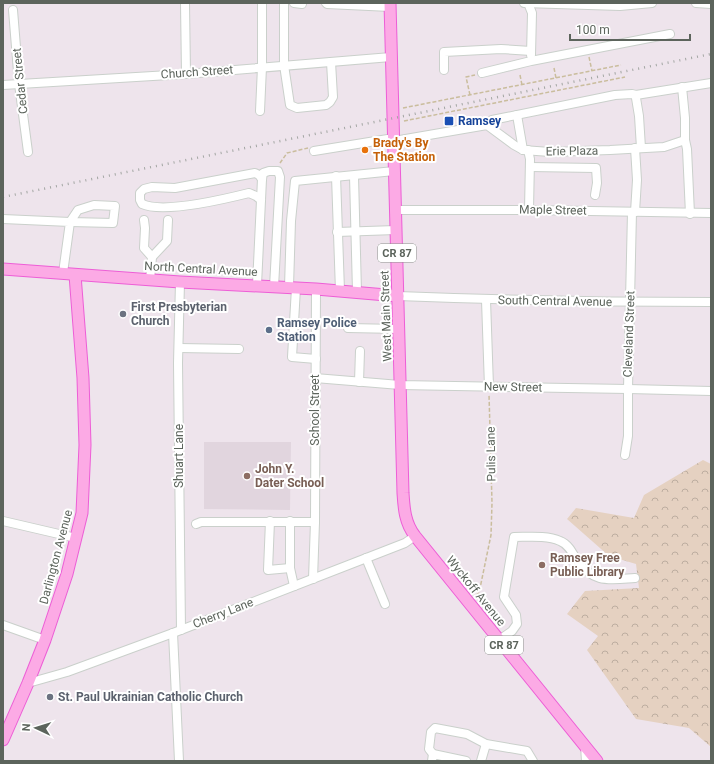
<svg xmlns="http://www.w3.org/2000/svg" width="714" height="764" font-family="Roboto,sans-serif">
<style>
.education{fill:#e1d5de}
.forest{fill:url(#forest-crowns)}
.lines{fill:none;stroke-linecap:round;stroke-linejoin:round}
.minor-casing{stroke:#cad0cb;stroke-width:10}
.major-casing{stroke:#ed5ed6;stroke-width:13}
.path{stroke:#cabd9d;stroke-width:1.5;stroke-dasharray:4 2;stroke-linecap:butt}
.minor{stroke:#fff;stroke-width:8}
.major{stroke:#fcaae5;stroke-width:11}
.rail{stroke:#a3a6a3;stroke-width:2.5;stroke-dasharray:1 5;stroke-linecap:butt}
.transit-dot{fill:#1a4fb4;stroke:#fff;stroke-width:1.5}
.food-dot{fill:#e8710a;stroke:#fff;stroke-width:1.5}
.worship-dot{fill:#6b7280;stroke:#fff;stroke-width:1.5}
.service-dot{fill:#5c6f8a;stroke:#fff;stroke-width:1.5}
.education-dot{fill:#8d6e63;stroke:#fff;stroke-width:1.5}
.labels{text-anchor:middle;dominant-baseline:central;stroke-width:4;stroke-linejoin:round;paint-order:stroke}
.shield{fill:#fff;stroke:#8d928d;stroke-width:1}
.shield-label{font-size:11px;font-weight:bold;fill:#5c645c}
.street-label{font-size:12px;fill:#5c645c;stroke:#fff}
.transit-label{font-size:12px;font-weight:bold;fill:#164399;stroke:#fff;text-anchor:start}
.food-label{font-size:12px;font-weight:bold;fill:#c56008;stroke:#fff;text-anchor:start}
.worship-label{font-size:12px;font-weight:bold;fill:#5b616d;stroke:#fff;text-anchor:start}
.service-label{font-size:12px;font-weight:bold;fill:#4e5e75;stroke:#fff;text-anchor:start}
.education-label{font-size:12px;font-weight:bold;fill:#785e54;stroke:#fff;text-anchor:start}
</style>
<defs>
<pattern id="forest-crowns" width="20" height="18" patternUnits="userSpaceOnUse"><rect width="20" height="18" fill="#e5d1c1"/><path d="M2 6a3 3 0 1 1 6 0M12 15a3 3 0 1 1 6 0" fill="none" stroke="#bdada0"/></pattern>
</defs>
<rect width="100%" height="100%" fill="#eee4ec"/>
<path class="education" d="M204,442h87l-1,68 -86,-1z"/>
<path class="forest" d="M703,460l8,4v283l-22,-19 -53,-9 -49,-69 11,-14 -31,-22 18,-23 54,-3 -3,-24 -27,-8 -42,-37 9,-11 58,10 10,-23z"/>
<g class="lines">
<defs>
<g id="minor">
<path d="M185,3l1,71"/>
<path d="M284,3v62l6,40 7,3 29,-3 4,-3 3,-5 -2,-35"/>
<path d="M294,3l8,1"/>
<path d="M326,3l1,1 63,3"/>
<path d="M524,3l96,3 32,-3"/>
<path d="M528,3l4,10 -1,42"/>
<path d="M696,3l15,1"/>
<path d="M13,10l6,74 9,68"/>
<path d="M444,70v-18l57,-3 30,2"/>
<path d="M482,73l49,-12 139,-27"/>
<path d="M3,85l183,-11 205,-17"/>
<path d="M682,87l3,31v22"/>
<path d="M636,95l75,-12"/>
<path d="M260,111l2,-44v-64"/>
<path d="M517,115l6,35"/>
<path d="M487,125l5,-5 123,-25 17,-1 4,1v3l3,18 2,32"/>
<path d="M394,141l93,-16 27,20 9,5 27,2 60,-2 54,-3 21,-7 2,9 3,65"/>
<path d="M528,150l2,9 -1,51"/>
<path d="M314,151l80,-13"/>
<path d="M530,167l66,1 1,15 -2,12"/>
<path d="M336,176l4,115"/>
<path d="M354,176l3,116"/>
<path d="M261,200l-5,-4 -7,-3c-24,6 -85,21 -107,11l-2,-4v-7l4,-4 8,-2 23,1 80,-15 4,2 3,4"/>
<path d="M94,205l21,1 -2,17 -43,-1 8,-12z"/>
<path d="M395,210h134l182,3"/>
<path d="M635,212l2,-32 -2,-32"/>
<path d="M3,219l67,3 -7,51"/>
<path d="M144,220l1,8 -1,20 8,9 -2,23"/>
<path d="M337,232l59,-2"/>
<path d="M152,257l15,-16 1,-21"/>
<path d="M180,282l-2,81 3,267"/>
<path d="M257,285l5,-106 1,-6 6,-2h9l2,6 -6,110"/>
<path d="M289,287l2,-66 4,-40 99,-10"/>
<path d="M296,288l-4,69 24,2"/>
<path d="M398,296c104,4 209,6 313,6"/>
<path d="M486,300l3,87"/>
<path d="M348,328l51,1"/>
<path d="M179,348l60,1"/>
<path d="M315,378l85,7 228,4 83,2"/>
<path d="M359,382l1,-31"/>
<path d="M625,455l3,-19v-47l4,-177"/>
<path d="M3,521l73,17"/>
<path d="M270,521l-2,49 22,-2"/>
<path d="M290,521v47l4,18"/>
<path d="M196,524l5,-2h114"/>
<path d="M366,558l19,46"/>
<path d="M313,579l2,-57 1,-233"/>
<path d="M3,625l42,15"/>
<path d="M173,633l6,128"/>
<path d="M499,640l13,-9 5,-7 -1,-9 -12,-18 10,-60c14,0 33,-2 46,4 8,3 12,11 16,18 18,25 32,21 59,19"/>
<path d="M28,683l39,-11 106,-39 178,-69 54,-21 10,-7"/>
<path d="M585,746l1,15"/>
<path d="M433,754l-4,-5 2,-17 4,-4 32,6 19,10 41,7 6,10"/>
<path d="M432,761l1,-7 33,7"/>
<path d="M481,761l5,-17"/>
</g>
<g id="major">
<path d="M390,3l13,490c1,16 2,30 12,43l182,225"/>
<path d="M3,269l177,13 136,7 82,7"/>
<path d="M3,740l25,-57 17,-43 22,-66 15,-61 3,-68 -2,-67 -8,-103"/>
</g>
</defs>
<use href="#minor" class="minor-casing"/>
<use href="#major" class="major-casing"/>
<g class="path">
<path d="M589,57l3,14"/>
<path d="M554,68l2,10"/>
<path d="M520,75l2,10"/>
<path d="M470,95l-4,-18 9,-2"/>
<path d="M403,108l218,-43"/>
<path d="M404,121l221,-44"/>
<path d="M280,163l7,-10 21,-5"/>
<path d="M476,595l3,-2 12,-58 1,-32 -3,-109"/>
</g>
<use href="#minor" class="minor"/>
<use href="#major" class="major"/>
<path class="rail" d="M3,197l708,-143"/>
</g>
<rect class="transit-dot" x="444" y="116" width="10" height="10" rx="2"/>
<circle class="food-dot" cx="365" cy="150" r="4"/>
<g class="worship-dot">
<circle cx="123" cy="314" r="4"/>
<circle cx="50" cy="697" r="4"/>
</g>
<circle class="service-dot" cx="269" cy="330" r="4"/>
<g class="education-dot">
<circle cx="247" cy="476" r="4"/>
<circle cx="542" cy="565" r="4"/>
</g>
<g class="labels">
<g class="shield">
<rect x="378" y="244" width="38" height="18" rx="3"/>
<rect x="485" y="636" width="38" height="18" rx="3"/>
</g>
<g class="shield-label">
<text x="397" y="253">CR 87</text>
<text x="504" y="645">CR 87</text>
</g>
<g class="street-label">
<text transform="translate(197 72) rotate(-4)">Church Street</text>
<text transform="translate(20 81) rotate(-96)">Cedar Street</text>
<text transform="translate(572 151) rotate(-1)">Erie Plaza</text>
<text transform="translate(553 210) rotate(1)">Maple Street</text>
<text transform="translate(201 269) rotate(3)">North Central Avenue</text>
<text transform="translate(555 301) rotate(1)">South Central Avenue</text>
<text transform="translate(386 316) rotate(-92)">West Main Street</text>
<text transform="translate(629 334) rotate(-88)">Cleveland Street</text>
<text transform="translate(513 387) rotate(1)">New Street</text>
<text transform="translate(315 410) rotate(-90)">School Street</text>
<text transform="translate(491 454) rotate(-91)">Pulis Lane</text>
<text transform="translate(179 456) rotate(-90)">Shuart Lane</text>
<text transform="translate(56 557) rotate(-75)">Darlington Avenue</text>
<text transform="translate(476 591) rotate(51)">Wyckoff Avenue</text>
<text transform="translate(223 613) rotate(-21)">Cherry Lane</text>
</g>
<g class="transit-label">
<text x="458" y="121">Ramsey</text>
</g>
<g class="food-label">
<text x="373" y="143">Brady's By<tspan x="373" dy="14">The Station</tspan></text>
</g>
<g class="worship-label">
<text x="131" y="307">First Presbyterian<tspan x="131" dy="14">Church</tspan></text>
<text x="58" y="697">St. Paul Ukrainian Catholic Church</text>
</g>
<g class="service-label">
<text x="277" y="323">Ramsey Police<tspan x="277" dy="14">Station</tspan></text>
</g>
<g class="education-label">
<text x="255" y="469">John Y.<tspan x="255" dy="14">Dater School</tspan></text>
<text x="550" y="558">Ramsey Free<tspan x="550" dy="14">Public Library</tspan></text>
</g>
</g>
<rect width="714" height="764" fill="none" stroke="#5c645c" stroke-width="8"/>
<g transform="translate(36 728) rotate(274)" stroke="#ffffff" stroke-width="3" paint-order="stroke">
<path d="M0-3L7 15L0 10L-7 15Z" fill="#5c645c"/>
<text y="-6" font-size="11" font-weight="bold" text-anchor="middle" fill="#5c645c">N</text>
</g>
<path d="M570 34v6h120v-6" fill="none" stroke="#5c645c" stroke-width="2"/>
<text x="576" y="34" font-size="12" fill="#5c645c" stroke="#ffffff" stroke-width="3" paint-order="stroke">100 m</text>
</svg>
